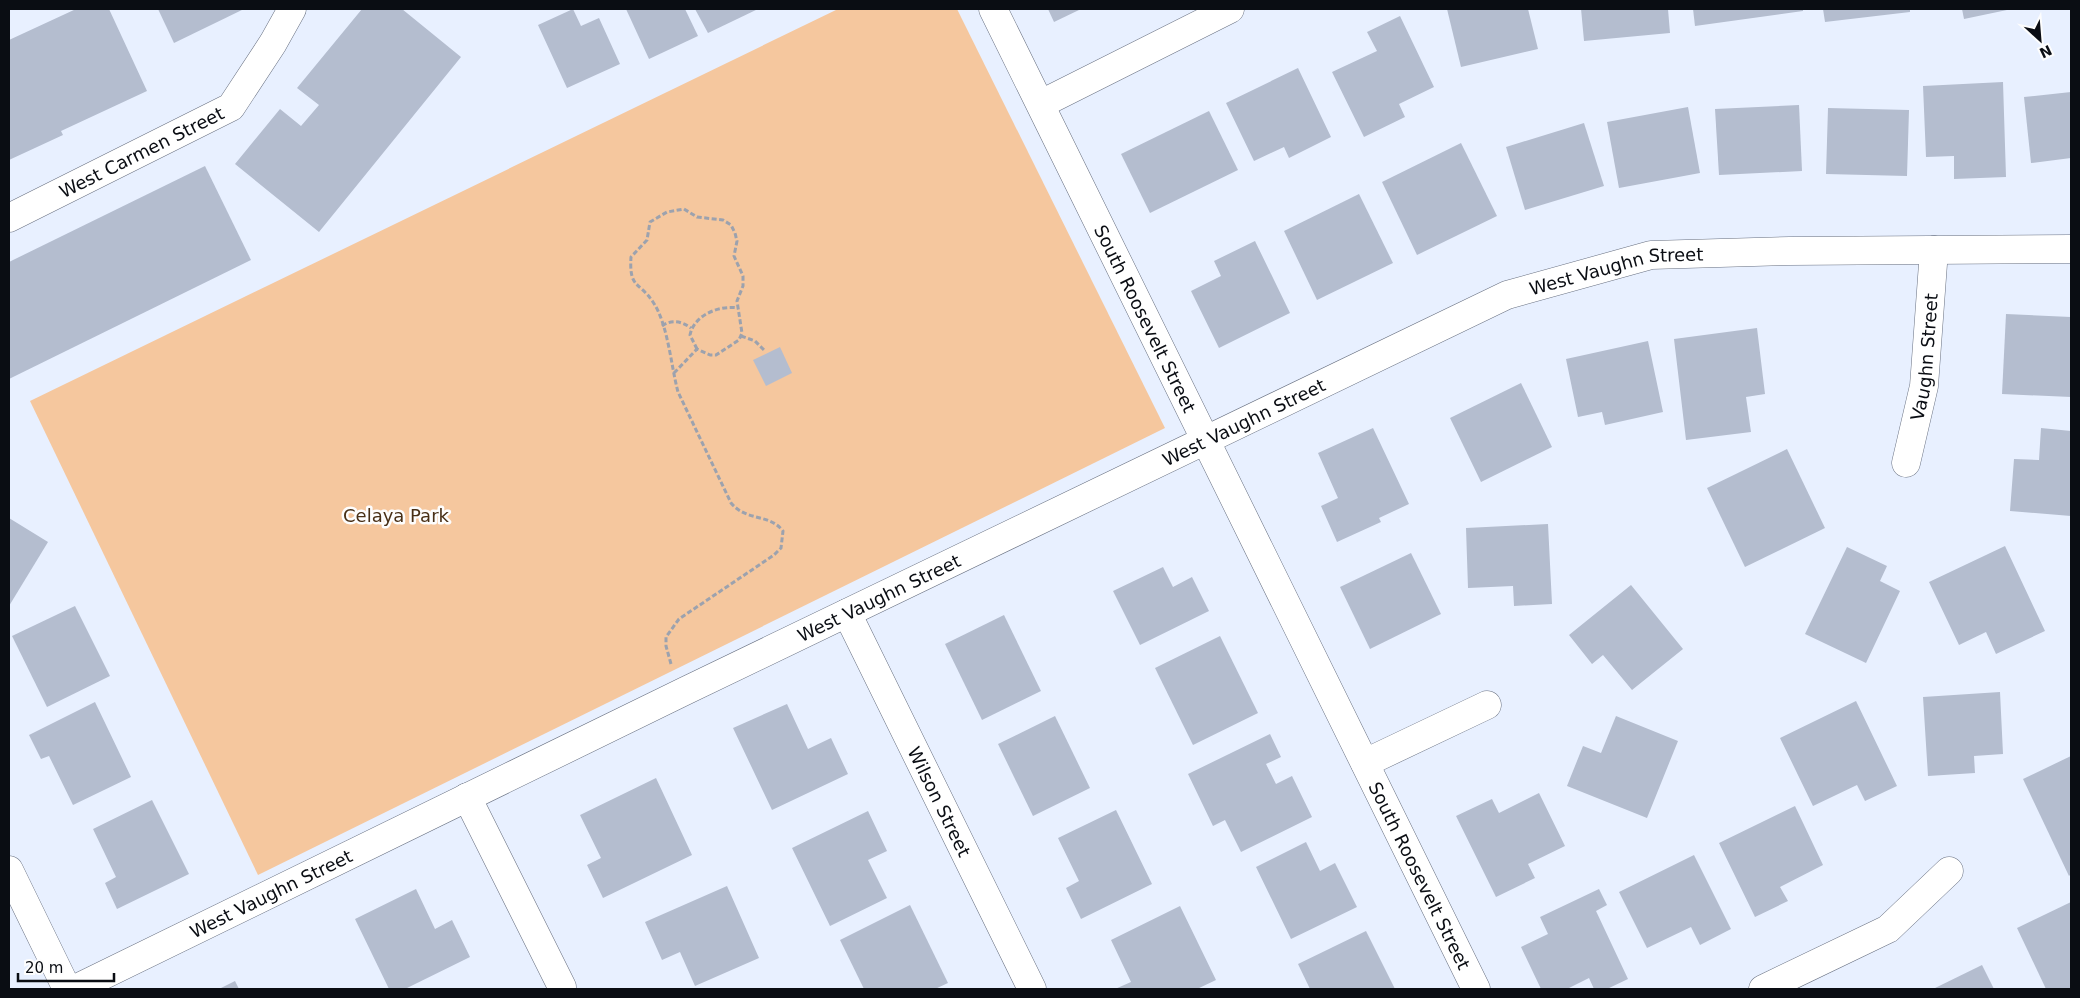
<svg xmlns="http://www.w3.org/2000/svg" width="2080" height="998" font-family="'DejaVu Sans',sans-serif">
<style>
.green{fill:#f5c79e}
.building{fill:#b4bdcf}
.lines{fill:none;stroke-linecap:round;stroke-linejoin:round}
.minor-casing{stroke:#687081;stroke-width:29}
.path{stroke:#9ca2ae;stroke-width:3;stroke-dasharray:5 2.5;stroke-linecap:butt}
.minor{stroke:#fff;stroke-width:28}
.labels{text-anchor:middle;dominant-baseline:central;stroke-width:5;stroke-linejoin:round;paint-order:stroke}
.street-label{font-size:18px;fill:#0a0d13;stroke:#fdfdfd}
.park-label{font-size:18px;fill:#482f15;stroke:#fdfdfd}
</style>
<rect width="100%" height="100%" fill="#e8f0ff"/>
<path class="green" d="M838,9h119l208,419 -907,447 -228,-474z"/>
<g class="building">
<path d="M76,9h33l38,82 -86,40 2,4 -54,25v-120z"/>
<path d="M158,9h86l-70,34z"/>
<path d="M362,9h40l59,48 -142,175 -84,-68 45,-55 21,17 18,-21 -22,-17z"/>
<path d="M573,9l8,17 18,-8 21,46 -53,24 -29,-63z"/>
<path d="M626,9h59l13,27 -49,23z"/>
<path d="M695,9h63l-50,24z"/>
<path d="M1048,9h30l1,1 -25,12z"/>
<path d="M1447,9h81l10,40 -77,18z"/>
<path d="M1581,9h87l2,24 -86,8z"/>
<path d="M1693,9h110v2l-108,15z"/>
<path d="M1823,9h87v3l-85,10z"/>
<path d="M1962,9h45v1l-43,9z"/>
<path d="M1400,16l34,71 -35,17 6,13 -41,20 -32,-65 45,-21 -10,-19z"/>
<path d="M1298,68l33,69 -42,21 -5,-11 -30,14 -28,-58z"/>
<path d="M2003,82l3,95 -52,2v-23l-28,1 -3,-71z"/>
<path d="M2071,92v66l-40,5 -7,-66z"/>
<path d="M1799,105l3,66 -83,4 -4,-66z"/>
<path d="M1688,107l12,66 -81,15 -12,-66z"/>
<path d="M1828,108l81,2 -2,66 -81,-2z"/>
<path d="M1209,111l29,59 -88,43 -29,-59z"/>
<path d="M1584,123l20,63 -79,24 -19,-63z"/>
<path d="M1461,143l36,73 -80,39 -35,-73z"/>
<path d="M205,166l46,94 -242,119v-117z"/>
<path d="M1359,194l34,69 -76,37 -33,-69z"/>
<path d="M1255,241l35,72 -71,35 -28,-57 30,-15 -7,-15z"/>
<path d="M2006,314l65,3v80l-69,-3z"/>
<path d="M1757,328l8,66 -19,3 5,35 -65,8 -12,-101z"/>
<path d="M1648,341l15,71 -58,13 -3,-13 -24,5 -12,-58z"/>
<path d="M780,347l12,26 -26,13 -13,-26z"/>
<path d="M1521,383l31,64 -71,35 -31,-64z"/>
<path d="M1373,428l36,76 -30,14 2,4 -44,20 -16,-36 17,-8 -20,-45z"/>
<path d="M2041,428l30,3v85l-61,-5 4,-52 25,1z"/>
<path d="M1787,449l38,79 -80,39 -38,-79z"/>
<path d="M9,518l39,24 -39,64z"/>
<path d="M1548,524l4,80 -38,2 -1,-20 -45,2 -2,-60z"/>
<path d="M2005,546l40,85 -49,23 -10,-22 -27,13 -30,-63z"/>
<path d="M1847,547l40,19 -7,15 20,10 -34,72 -61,-29z"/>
<path d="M1411,553l30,61 -71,35 -30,-62z"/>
<path d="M1163,567l10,20 19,-10 17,34 -69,34 -27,-54z"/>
<path d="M1631,585l52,64 -51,41 -29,-35 -11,9 -23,-29z"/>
<path d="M75,606l35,70 -63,31 -35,-71z"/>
<path d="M1004,615l37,76 -59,29 -37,-76z"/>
<path d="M1220,636l38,77 -65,32 -38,-77z"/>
<path d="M2000,692l3,62 -29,2 1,17 -47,3 -5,-79z"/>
<path d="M1856,701l41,85 -32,15 -8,-16 -44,21 -33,-68z"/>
<path d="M95,702l36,75 -58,28 -24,-49 -8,3 -12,-24z"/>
<path d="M787,704l21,45 23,-11 17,36 -76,36 -39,-82z"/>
<path d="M1055,716l35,72 -57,28 -35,-72z"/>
<path d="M1616,716l62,25 -31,77 -80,-32 16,-40 18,7z"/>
<path d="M1270,734l11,23 -15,7 10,20 16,-8 20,41 -71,35 -16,-32 -12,6 -25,-52z"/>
<path d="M2071,756v118l-2,2 -46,-97z"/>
<path d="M656,778l36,77 -89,43 -16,-33 14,-7 -21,-43z"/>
<path d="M1539,793l26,53 -37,18 7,14 -39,19 -40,-81 36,-17 7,14z"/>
<path d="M152,800l37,74 -72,35 -12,-26 11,-6 -23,-48z"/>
<path d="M1795,806l28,59 -43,22 8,14 -33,16 -36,-74z"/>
<path d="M1116,810l36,74 -71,35 -15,-31 13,-7 -21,-43z"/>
<path d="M868,811l19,40 -19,9 19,38 -57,28 -38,-78z"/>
<path d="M1306,842l14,29 15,-8 22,44 -66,32 -35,-72z"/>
<path d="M1694,855l37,74 -31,16 -9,-18 -44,21 -28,-56z"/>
<path d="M727,886l32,72 -64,28 -15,-34 -18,8 -17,-38z"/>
<path d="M416,889l19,40 17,-9 18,37 -65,32h-16l-34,-70z"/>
<path d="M1599,889l8,16 -11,6 32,68 -21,10h-13l-5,-11 -22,11h-26l-20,-42 27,-13 -8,-17z"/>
<path d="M2071,902v87h-25l-29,-61z"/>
<path d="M910,905l38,78 -13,6h-71l-24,-49z"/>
<path d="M1180,906l36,74 -19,9h-82l16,-7 -20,-42z"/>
<path d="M1366,931l29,58h-85l-12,-25z"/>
<path d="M1982,965l12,24h-61z"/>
<path d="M235,981l4,8h-20z"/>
</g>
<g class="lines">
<defs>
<g id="minor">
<path id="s1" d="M993,9l483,980"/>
<path d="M1041,104l189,-95"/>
<path id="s2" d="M9,218l222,-111 42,-64 19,-34"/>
<path id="s3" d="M1906,463l18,-77 10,-136"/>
<path id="s4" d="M847,613l185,376"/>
<path d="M1365,763l122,-58"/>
<path d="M467,797l95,190"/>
<path d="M9,870l58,119"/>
<path id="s5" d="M75,989l610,-298 822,-396 144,-40 139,-4 281,-2"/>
<path d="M1763,989l125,-60 61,-58"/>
</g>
</defs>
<use href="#minor" class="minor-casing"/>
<g class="path">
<path d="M662,326c10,-7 19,-5 29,2"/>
<path d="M741,336l14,5 10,10"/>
<path d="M697,349l-7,-14c4,-20 29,-30 48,-27"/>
<path d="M671,664l-5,-18v-9l13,-18 95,-64 7,-7 2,-17c-14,-18 -36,-9 -52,-28l-53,-111c-7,-26 -10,-68 -25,-90 -14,-21 -24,-13 -22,-45l16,-17 3,-18 17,-10 17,-3 13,8 26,3 8,5 4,8 2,8 -3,15 9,20v10l-6,15 5,32 -3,7 -23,15h-6l-13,-6 -23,24"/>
</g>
<use href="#minor" class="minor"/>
</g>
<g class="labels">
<g class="street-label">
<text stroke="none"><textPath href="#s2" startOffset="148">West Carmen Street</textPath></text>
<text stroke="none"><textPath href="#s5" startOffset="1704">West Vaughn Street</textPath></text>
<text stroke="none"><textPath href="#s1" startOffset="345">South Roosevelt Street</textPath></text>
<text stroke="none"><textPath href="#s3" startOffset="108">Vaughn Street</textPath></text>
<text stroke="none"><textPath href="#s5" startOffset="1299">West Vaughn Street</textPath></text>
<text stroke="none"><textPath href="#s5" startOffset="894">West Vaughn Street</textPath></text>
<text stroke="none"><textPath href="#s4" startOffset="210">Wilson Street</textPath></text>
<text stroke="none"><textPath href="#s1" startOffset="966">South Roosevelt Street</textPath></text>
<text stroke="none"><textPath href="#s5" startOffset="218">West Vaughn Street</textPath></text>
</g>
<g class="park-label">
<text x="396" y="515">Celaya Park</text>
</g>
</g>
<rect width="2080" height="998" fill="none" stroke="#0a0d13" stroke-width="20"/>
<g transform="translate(2040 40) rotate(154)" stroke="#fdfdfd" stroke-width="4" paint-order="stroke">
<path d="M0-4L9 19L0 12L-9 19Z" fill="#0a0d13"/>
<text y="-8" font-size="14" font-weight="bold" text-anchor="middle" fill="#0a0d13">N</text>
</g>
<path d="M18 973v8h96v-8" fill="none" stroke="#0a0d13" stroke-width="2.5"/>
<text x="25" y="973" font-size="15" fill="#0a0d13" stroke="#fdfdfd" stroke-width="4" paint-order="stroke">20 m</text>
</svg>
